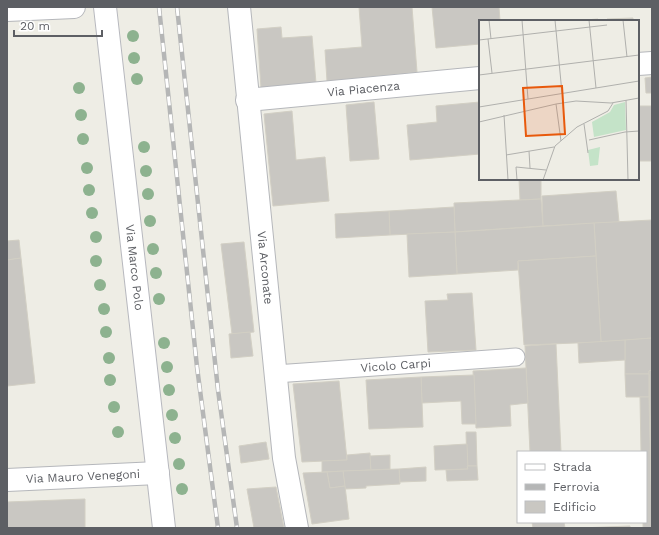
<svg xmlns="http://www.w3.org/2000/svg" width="659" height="535" font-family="'Work Sans',sans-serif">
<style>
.building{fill:#c9c7c2;stroke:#d2cfc4}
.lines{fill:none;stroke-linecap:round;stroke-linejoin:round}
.lane-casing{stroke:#b5b7bb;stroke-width:19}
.street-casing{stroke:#b5b7bb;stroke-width:24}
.secondary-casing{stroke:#b7b8be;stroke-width:24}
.lane{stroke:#fff;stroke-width:17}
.street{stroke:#fff;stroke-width:22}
.secondary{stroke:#fff;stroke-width:22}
.rail-casing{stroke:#b5b6b6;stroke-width:4.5}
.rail{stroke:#fff;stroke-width:3;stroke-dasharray:9;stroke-linecap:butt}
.tree{fill:#8db28f}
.labels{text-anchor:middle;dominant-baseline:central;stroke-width:3.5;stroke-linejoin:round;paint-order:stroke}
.street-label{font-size:12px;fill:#5d5f64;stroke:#fff}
.inset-road{fill:none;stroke:#b0b0ad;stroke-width:1}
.view{fill:#e8590c;fill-opacity:0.15;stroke:#e8590c;stroke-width:2}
.inset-edge{fill:none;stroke:#5d5f64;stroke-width:2}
</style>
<rect width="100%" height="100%" fill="#eeede5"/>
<g class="building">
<path d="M359,7h53l5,65 -90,9 -2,-31 37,-3z"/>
<path d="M432,7h67l1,14h-20v23l-44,4z"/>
<path d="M633,18v3h-26v-2z"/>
<path d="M598,19v2h-26z"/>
<path d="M281,27l1,11 30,-2 4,47 -55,5 -4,-59z"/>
<path d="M652,77v16h-6l-1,-15z"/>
<path d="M374,102l5,57 -29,2 -4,-56z"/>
<path d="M480,102v52l-70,6 -3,-35 30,-3 -1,-16z"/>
<rect x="638" y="106" width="14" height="55"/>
<path d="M292,111l4,49 29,-3 4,44 -56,5 -9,-92z"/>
<path d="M519,179h22v20l-21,1z"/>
<path d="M616,191l3,31 -76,4 -1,-30z"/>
<path d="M541,199l2,27 -88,6 -1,-29z"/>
<path d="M454,207l1,25 -65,3 -1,-24z"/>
<path d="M389,211l1,24 -54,3 -1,-24z"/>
<path d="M652,220v118l-51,4 -7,-119z"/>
<path d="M594,223l2,33 -78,5v9l-61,4 -2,-42z"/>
<path d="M455,232l2,42 -48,3 -2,-43z"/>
<path d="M19,240l2,18 -14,2v-19z"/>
<path d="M244,242l10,90 -22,2 -11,-90z"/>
<path d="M596,256l5,86 -77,3 -6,-84z"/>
<path d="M21,258l14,125 -28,3v-126z"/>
<path d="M472,293l4,57 -48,2 -3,-51 23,-1 -1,-6z"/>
<path d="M250,332l3,24 -22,2 -2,-24z"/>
<path d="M652,338v32l-3,1v3h-24v-34z"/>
<path d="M625,340v20l-46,3 -1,-20z"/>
<path d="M556,344l5,108h-31l-5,-106z"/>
<path d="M526,368l2,35 -18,2 1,21 -35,2 -3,-57z"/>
<path d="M652,370v127l-3,-126z"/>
<path d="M625,374h24v23h-23z"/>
<path d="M474,375l2,49h-14l-1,-23 -39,2 -1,-26z"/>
<path d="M421,377l2,50 -54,2 -3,-49z"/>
<path d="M339,381l8,79 -45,2 -9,-78z"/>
<path d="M640,397h9l3,131h-9v-6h3v-70h-5z"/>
<path d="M466,432h10l1,34h-10z"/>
<path d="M266,442l3,17 -28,4 -2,-17z"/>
<path d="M467,444l1,25 -33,1 -1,-24z"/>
<path d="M370,453l1,17 -49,2v-11l25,-1v-5z"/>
<path d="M390,455v14l-19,1 -1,-14z"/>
<path d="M467,466h10l1,14 -31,1 -1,-11 22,-1z"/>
<path d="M426,467v14l-26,1 -1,-13z"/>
<path d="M399,469l1,15 -34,2v2l-21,1 -2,-18z"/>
<path d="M343,471l2,15 -15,2 -3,-16z"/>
<path d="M327,472l3,16 15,-2 4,33 -37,5 -9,-51z"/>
<path d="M276,487l8,41h-30l-7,-39z"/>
<path d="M85,499v29h-78v-26z"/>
<path d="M532,522h32l1,6h-32z"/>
<path d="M630,526v2h-50z"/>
</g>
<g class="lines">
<defs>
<g id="lane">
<path id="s1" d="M275,374l241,-17"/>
</g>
<g id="street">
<path id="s2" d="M239,7l45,451 13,70"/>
<path d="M7,10l67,-3"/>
<path d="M638,64l14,-1"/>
<path id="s3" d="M247,100l233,-22"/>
<path id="s4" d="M7,480l151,-7"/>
</g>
<g id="secondary">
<path id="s5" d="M105,7l59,521"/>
</g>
</defs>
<use href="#lane" class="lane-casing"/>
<use href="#street" class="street-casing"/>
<use href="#secondary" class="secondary-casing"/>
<use href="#lane" class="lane"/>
<use href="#street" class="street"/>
<use href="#secondary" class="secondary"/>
<defs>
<g id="rail">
<path d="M159,7l38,360 21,161"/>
<path d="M177,7l41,383 19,138"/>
</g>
</defs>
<use href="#rail" class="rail-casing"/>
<use href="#rail" class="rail"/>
</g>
<g class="tree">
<circle cx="133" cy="36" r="6"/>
<circle cx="134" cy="58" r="6"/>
<circle cx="137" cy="79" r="6"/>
<circle cx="79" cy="88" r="6"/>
<circle cx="81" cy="115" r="6"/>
<circle cx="83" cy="139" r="6"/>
<circle cx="144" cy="147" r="6"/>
<circle cx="87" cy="168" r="6"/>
<circle cx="146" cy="171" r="6"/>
<circle cx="89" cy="190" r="6"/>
<circle cx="148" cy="194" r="6"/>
<circle cx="92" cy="213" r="6"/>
<circle cx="150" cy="221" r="6"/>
<circle cx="96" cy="237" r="6"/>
<circle cx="153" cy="249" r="6"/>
<circle cx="96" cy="261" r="6"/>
<circle cx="156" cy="273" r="6"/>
<circle cx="100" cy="285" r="6"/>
<circle cx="159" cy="299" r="6"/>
<circle cx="104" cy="309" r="6"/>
<circle cx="106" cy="332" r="6"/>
<circle cx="164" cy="343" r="6"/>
<circle cx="109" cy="358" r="6"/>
<circle cx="167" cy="367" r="6"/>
<circle cx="110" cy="380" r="6"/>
<circle cx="169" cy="390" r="6"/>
<circle cx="114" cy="407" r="6"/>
<circle cx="172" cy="415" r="6"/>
<circle cx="118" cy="432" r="6"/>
<circle cx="175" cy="438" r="6"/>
<circle cx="179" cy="464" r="6"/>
<circle cx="182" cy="489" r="6"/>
</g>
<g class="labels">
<g class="street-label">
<text stroke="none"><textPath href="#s3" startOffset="117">Via Piacenza</textPath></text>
<text stroke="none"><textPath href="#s5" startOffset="262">Via Marco Polo</textPath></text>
<text stroke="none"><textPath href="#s2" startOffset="262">Via Arconate</textPath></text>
<text stroke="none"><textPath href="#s1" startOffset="121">Vicolo Carpi</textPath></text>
<text stroke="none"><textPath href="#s4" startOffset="76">Via Mauro Venegoni</textPath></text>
</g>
</g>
<g transform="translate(479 20)">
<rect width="160" height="160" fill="#eeede5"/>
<path d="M146,82l1,28 -32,7 -2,-15 18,-10 4,-7zM121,127l-2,18 -8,1 -2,-16z" fill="#c4e3c8"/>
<path class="inset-road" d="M10,0l2,19M43,0l6,79M76,0l7,73M110,0l7,68M144,0l4,37M9,19l4,34M0,20l128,-15M0,55l160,-20M147,80l2,80M77,84l5,37M0,87l160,-26M25,95l4,65M0,102l77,-18 20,-3 35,2 28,-5M105,104l4,29M110,120l36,-8 14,-1M50,131l1,17M27,135l48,-8M38,160l-1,-13 30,3M64,160l12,-34 22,-19 31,-16 5,-8M120,160h33"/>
<path class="view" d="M83,66l3,48 -39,2 -3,-48z"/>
<rect width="160" height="160" class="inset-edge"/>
</g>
<rect width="659" height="535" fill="none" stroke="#5d5f64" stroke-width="16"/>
<rect x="517" y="451" width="130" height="72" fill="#ffffff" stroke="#bebfc1"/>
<rect x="525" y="464" width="20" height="6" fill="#ffffff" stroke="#bebfc1"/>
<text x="553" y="471" font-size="12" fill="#5d5f64">Strada</text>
<rect x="525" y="484" width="20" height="6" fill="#b5b6b6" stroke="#bebfc1"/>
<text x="553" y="491" font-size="12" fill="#5d5f64">Ferrovia</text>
<rect x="525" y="501" width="20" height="12" fill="#c9c7c2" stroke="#bebfc1"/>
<text x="553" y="511" font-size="12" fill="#5d5f64">Edificio</text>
<path d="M14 30v6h88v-6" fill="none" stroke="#5d5f64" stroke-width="2"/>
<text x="20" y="30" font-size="12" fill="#5d5f64" stroke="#ffffff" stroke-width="3" paint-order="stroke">20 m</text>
</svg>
